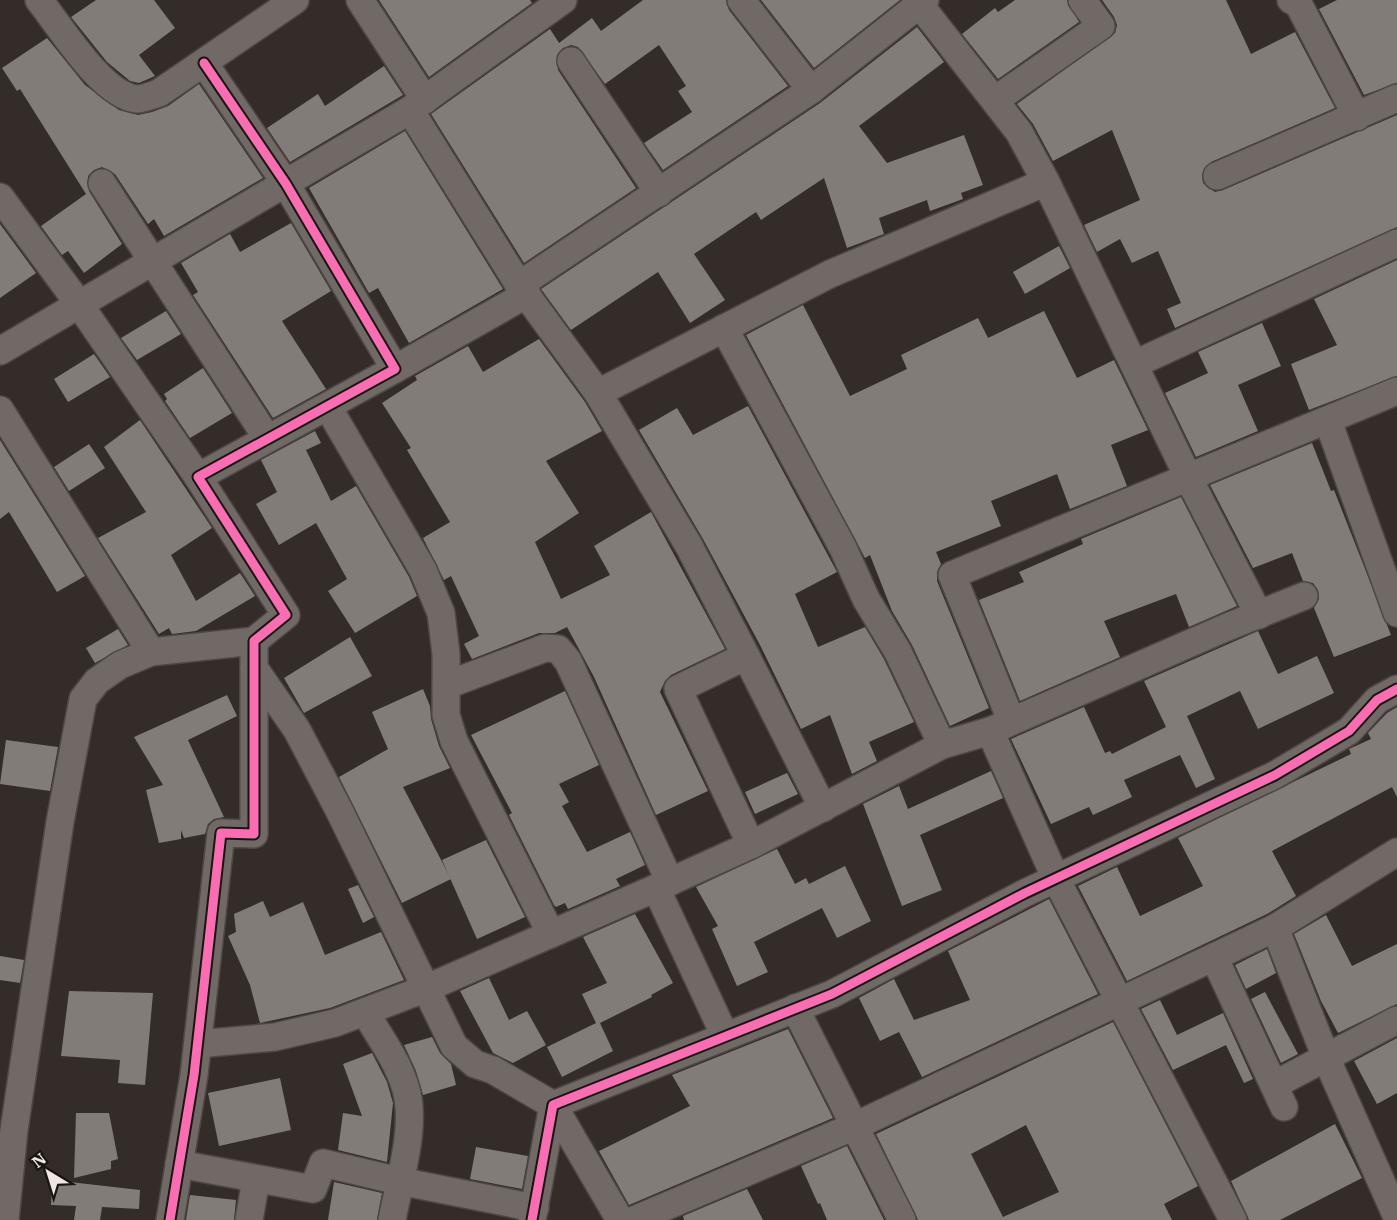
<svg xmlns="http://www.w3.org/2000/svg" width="1397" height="1220" font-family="'IBM Plex Serif',serif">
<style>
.building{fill:#827c78;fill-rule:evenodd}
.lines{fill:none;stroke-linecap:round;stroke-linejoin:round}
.minor-casing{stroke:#4e4744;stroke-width:30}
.minor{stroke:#706966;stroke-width:27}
.cycleway-casing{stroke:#1b1511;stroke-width:13}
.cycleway{stroke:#f96db3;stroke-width:9}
</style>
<rect width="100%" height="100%" fill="#342c28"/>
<g class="building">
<path d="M96,0h58l21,28 -36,27 16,21 -16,7 -9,-2 -23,-19 -36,-45z"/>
<path d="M379,0h151l2,3 -103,74z"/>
<path d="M643,0h83l3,10 59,76 -125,84 -19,-27 48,-31 -14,-21 8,-5 -27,-41 -54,39 -27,-37 -7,-2 -8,3 -6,7 1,15 78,118 -112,75 -93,-149 119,-85 9,14 33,-25 9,13z"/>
<path d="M761,0h139l-86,68z"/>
<path d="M1015,0h52l12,22 -81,57 -36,-45 33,-26 3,4z"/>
<path d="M1102,0h124l25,54 44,-22 40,76 -124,54 -9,12 1,9 12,9 8,-2 174,-75v112l-222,101 -8,-19 14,-6 -23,-52 -26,12 -12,-24 -23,13 -13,-27 56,-25 -28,-70 -59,31 -20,-37 -16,-20 98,-71 2,-8 -3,-8z"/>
<path d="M1337,0h60v83l-33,12 -45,-86z"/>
<path d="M917,27l27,35 -85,64 28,37 77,-28 19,50 -22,8 2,6 -33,12 -3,-11 -48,18 5,16 -37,14 -23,-70 -63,42 -5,-8 -62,42 31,46 -35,23 -32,-51 -87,58 -30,-41 279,-186z"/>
<path d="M47,38l38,47 34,25 19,5 14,-3 16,-6 31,-22 64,94 -99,58 -10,-17 -6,5 -33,-50 -13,-7 -8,3 -6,6 1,15 33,53 -38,29 -16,-22 -6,4 -21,-29 45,-32 -66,-105 -3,2 -15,-23z"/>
<path d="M384,66l19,29 -113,67 -23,-34 51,-34 7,12z"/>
<path d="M405,131l98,158 -94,54 -31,-55 -9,5 -60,-105z"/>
<path d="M291,223l40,68 -49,30 44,68 -53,29 -80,-123 5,-3 -17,-29 49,-29 10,18z"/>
<path d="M0,224l36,49 -36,25z"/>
<path d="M1059,246l11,22 -45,26 -12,-22z"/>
<path d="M1397,260v116l-88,34 -18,-46 46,-19 -23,-46z"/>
<path d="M803,305l47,91 57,-27 -6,-14 77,-37 10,20 56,-27 33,67 37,-18 34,70 -37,15 16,41 -57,23 -13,-35 -66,27 10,25 -65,26 5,12 -4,8v9l52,127 -39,18 -38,-81 -20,-34 -22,-56 -5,3 -119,-223z"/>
<path d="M166,311l15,23 -44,26 -16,-22z"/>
<path d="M1262,323l19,43 -43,19 20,46 -62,26 -31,-64 43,-20 -10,-21z"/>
<path d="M539,339l46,63 17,29 -56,30 33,52 -44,29 26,57 49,-24 -16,-29 57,-34 74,137 -54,26 -6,6 -5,11 48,99 -52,24 -62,-138 -27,-50 -12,6h-16l-67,26 -8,-15 15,-8 -28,-60 -7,4 -21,-42 27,-16 -43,-72 4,-2 -29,-45 35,-23 -2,-4 53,-30 15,26z"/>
<path d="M94,354l16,23 -42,25 -14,-23z"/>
<path d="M203,368l29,45 -42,25 -25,-37 2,-2 -3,-5z"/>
<path d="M748,406l89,166 -42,22 23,53 47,-20 19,32 30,63 -45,20 8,19 -25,13 -22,-59 -29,14 -41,-84 -57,-106 -64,-109 38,-22 16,27z"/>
<path d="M140,420l72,108 -41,27 25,46 44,-28 15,23 -59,35 -24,3 -3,-6 -10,6 -61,-96 48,-26 -42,-65z"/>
<path d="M315,431l6,12 -15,7 25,51 25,-15 53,91 8,19 -62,37 -27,-42 19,-12 -31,-56 -37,22 -23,-41 21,-12 -16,-32z"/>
<path d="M0,440l85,136 -28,16 -48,-80 -9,7z"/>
<path d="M1312,443l19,48 3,-1 57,145 -57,22 -20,-49 5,-9 -1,-9 -5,-7 -10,-2 -11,-28 -39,15 -43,-83z"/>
<path d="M89,444l16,24 -36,23 -15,-24z"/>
<path d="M1181,497l56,109 -48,21 -13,-33 -72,27 16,36 -100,44 -41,-101 45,-18 -5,-10 64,-28 -2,-5z"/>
<path d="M118,629l10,16 -33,18 -9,-15z"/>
<path d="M1258,631l20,43 39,-18 17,37 -76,36 -18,-38 -53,25 28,63 -19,9 -16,-33 -56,25 8,17 -39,18 -4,-8 -38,17 -40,-85 73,-32 21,46 5,-2 2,3 54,-27 -22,-46z"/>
<path d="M350,637l22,39 -68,37 -20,-35z"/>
<path d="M423,689l7,17 1,13 8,27 11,22 -47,19 48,92 -49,24 -63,-126 49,-28 -16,-37z"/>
<path d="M565,691l34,74 -40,19 10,18 -7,4 25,46 43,-20 15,33 -29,14 4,7 -52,23 -3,-6 -9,4 -2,-2 -45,-90 3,-2 -41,-78z"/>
<path d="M227,695l10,21 -49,24 36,77 -10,2 -6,5 -3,10 -21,4 -3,-8v9l-22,4 -13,-53 17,-5 -29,-48z"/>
<path d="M1397,707v90l-5,-10 -120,64 24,45 -29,18 -140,67 -49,-95 39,-19 23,49 63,-30 -25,-48 173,-84 -2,-5 22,-10 -3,-6 19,-20z"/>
<path d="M6,740l52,7 -8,44 -50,-7z"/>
<path d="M991,771l12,27 -83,37 22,55 -40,16 -39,-102 36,-18 9,23z"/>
<path d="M787,773l11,21 -43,20 -10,-22z"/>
<path d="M486,840l39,77 -48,22 -35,-79z"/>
<path d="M777,849l18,35 11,-6 3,6 36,-18 26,55 -34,17 -15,-30 -68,34 14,30 -31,14 -25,-57 6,-3 -22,-39z"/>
<path d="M358,885l16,32 -11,6 -15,-34z"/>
<path d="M1049,899l49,95 -176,83 -23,-45 -19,9 -21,-43 35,-19 20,41 56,-20 -22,-49z"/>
<path d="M263,901l7,16 33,-15 22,53 56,-23 23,48 -74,28 -70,15 -10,-38 -22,-49 8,-4 -2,-18z"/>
<path d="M635,914l38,69 -22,12 1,2 -52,26 13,28 -51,26 -15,-30 49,-24 -14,-29 25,-11 -24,-46z"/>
<path d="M1326,915l26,51 45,-22v60l-59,29 -17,-32 -27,-67z"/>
<path d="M1267,949l9,24 -30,16 -11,-24z"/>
<path d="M0,956l24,4 -4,23 -20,-3z"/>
<path d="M489,978l20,42 18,-9 19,34 -33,18 -20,-10 -33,-62z"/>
<path d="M69,991l84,2 -8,92 -27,-2 2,-23 -59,-4z"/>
<path d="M1265,992l33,62 -17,9 -30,-64z"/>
<path d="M1160,1000l17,35 46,-22 30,66 -9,4 -18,-38 -53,25 -32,-61z"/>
<path d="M1113,1022l85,164 -34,18 8,16h-254l-42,-86zM1026,1125l33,67 -56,25 -32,-63z"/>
<path d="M788,1029l45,89 -204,87 -30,-54 91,-45 -18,-31z"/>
<path d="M432,1037l8,16 11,11 5,21 -33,10 -7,-24 -12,-26z"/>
<path d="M1397,1038v55l-20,11 -23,-43z"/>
<path d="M372,1053l15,29 6,21 -6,59 -49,-12 5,-37 19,3 -19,-52z"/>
<path d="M280,1078l11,52 -72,16 -11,-53z"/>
<path d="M76,1113h33l9,46 -7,2v8l-37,9z"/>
<path d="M1335,1124l27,54 -82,42h-31l-18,-39z"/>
<path d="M847,1146l37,74h-57l-7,-17 -2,1 -17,-38z"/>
<path d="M476,1147l52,9 -6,33 -52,-10z"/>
<path d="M52,1180l88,10 -1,19 -37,-2 -2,13h-26l2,-14 -25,-1z"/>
<path d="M334,1182l48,11 -5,27h-49z"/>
<path d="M747,1189l16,31h-79l-1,-4z"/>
<path d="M190,1195l46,5 -2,20h-48z"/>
</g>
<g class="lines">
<defs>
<g id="minor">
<path d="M39,0c21,26 63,96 98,99 6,0 16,-4 22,-6l136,-93"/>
<path d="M360,0l65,100"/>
<path d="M741,0l70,90"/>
<path d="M916,0l103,132 27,50"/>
<path d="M1291,0l7,3 59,114"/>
<path d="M571,61l88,132"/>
<path d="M995,100l106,-74 -19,-26"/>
<path d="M410,110l109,175 292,-195 114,-90"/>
<path d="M1217,176l180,-78"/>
<path d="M102,183l165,255"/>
<path d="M0,197l79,107 119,173"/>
<path d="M519,285l79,108 91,153 57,110 -68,33 73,156 -95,43 69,148"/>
<path d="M724,328l119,220 23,51 32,53 44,93"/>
<path d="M0,351l410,-241 153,-110"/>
<path d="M1135,364l262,-121"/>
<path d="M395,369l132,-75"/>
<path d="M598,393l232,-119 216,-92 143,297 70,136"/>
<path d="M328,407l95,163 18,43 5,41v61l8,26 97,193"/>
<path d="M0,410l151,242"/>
<path d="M1328,421l69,192"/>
<path d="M746,656l77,152"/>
<path d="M254,668l43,62 42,80 115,236 21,18 18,6 60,35 67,115"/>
<path d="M447,685l98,-37 13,1 10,12 102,221"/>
<path d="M1011,720l-59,-145 445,-184"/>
<path d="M990,731l66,148 177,341"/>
<path d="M751,845l191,-100 48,-14 235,-103 79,-32"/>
<path d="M1275,928l52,132 70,157"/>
<path d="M1214,957l70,150"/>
<path d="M795,1008l107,212"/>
<path d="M365,1012c14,24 32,48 40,74 13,37 -6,96 -13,134"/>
<path d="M198,1044l77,-7 60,-14 92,-35 229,-100"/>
<path d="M1274,1085l123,-65"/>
<path d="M179,1164l134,25 10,-26 76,18 136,27"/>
<path d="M5,1220l9,-90 46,-308 23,-123 14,-18 23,-16 31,-13 103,-11"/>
<path d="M170,1220l24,-145 27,-242 33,1v-193l32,-26 -88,-138 197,-108 -109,-185 -82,-121"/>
<path d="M249,1220l7,-41"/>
<path d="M532,1220l21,-115 279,-111 193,-101 250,-118 74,-44 28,-31 20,-11"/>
<path d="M634,1220l221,-94 359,-169 61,-29 122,-76"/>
</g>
</defs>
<use href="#minor" class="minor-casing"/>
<use href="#minor" class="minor"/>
<defs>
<g id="cycleway">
<path d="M170,1220l24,-145 27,-242 33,1v-193l32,-26 -88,-138 197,-108 -109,-185 -82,-121"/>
<path d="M532,1220l21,-115 279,-111 193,-101 250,-118 74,-44 28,-31 20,-11"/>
</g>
</defs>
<use href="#cycleway" class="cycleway-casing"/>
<use href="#cycleway" class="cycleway"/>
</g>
<g transform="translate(48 1172) rotate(322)" stroke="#1b1511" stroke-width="4.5" paint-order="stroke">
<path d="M0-4.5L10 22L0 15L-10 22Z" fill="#f0e6e2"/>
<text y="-9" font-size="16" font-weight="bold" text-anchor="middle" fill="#f0e6e2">N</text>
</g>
</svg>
